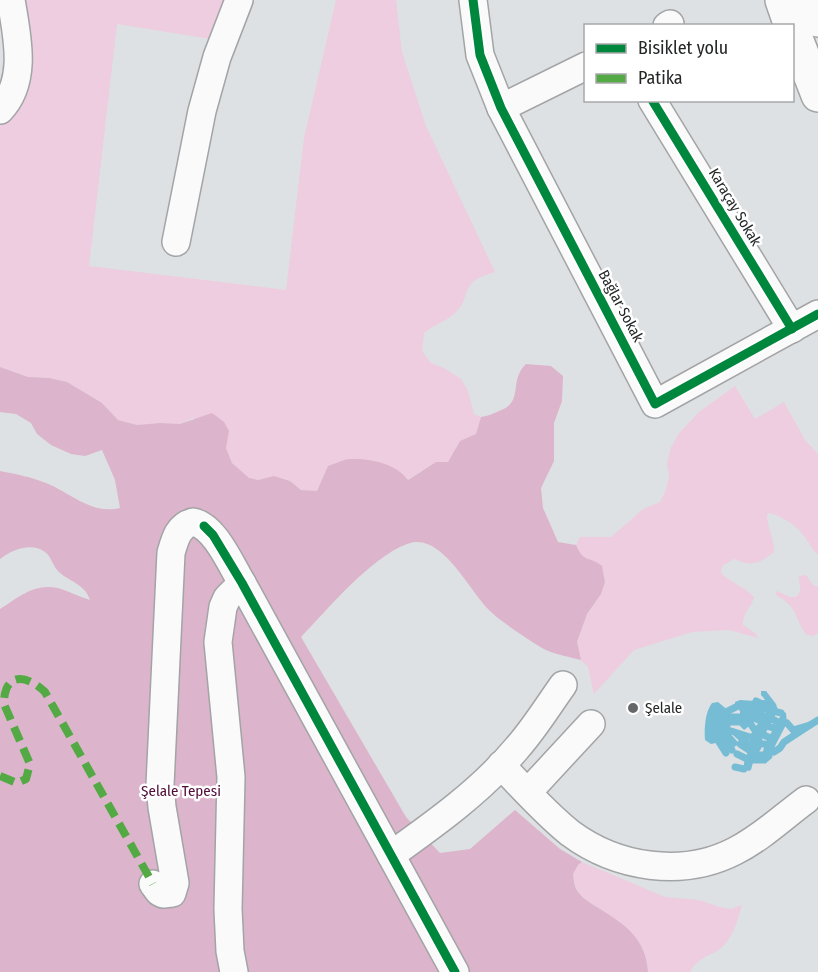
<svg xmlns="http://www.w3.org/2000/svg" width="818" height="972" font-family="'Fira Sans Condensed',sans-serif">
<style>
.green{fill:#edcddf}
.forest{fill:#dcb4cb}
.water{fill:#76bcd5}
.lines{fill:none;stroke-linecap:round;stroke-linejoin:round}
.stream{stroke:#76bcd5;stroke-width:7}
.minor-casing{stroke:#a2a4a5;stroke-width:30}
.highway-casing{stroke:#a2a4a5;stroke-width:36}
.minor{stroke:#fafafb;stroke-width:27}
.highway{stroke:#fafafb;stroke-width:33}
.quiet{stroke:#53aa44;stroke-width:8;stroke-dasharray:15 8;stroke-linecap:butt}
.cycleway-casing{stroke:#fff;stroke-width:13}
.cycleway{stroke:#00873e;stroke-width:9}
.poi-dot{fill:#656769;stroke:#fff;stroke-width:2}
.labels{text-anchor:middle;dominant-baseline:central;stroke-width:5;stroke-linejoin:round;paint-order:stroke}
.street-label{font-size:15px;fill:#242627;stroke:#fff}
.poi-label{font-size:15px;fill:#242627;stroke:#fff;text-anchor:start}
.park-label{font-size:15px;fill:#500d38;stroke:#fff}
</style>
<rect width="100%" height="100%" fill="#dee1e3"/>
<g class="green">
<path d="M11,0h228l-16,41 -106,-17 -28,242 197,24 18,-152 32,-138h60l6,52 24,74 69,146c-40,11 -20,24 -42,43 -9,7 -20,10 -29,18l-2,18 9,12 13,5 17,11 7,12 6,23 7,3 -5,17 -16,7 -12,21h-12l-29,18 -79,-14 -11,25 -16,-1 -11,-9 -16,-5 -16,4 -9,-1 -17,-16 -6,-15 2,-17 -35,-13 -13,6 -20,-1 -23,2 -19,-5 -16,-17 -35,-21 -18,-4 -21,-1 -28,-10v-257z"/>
<path d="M735,386l20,33 29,-17 21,38 13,14v101c-6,-5 -7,-10 -12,-16 -7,-12 -23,-23 -37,-26l-2,2c0,13 8,25 7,37 -16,12 -21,15 -40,7l-12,7 -1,7c10,10 23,13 33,24 -3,12 -11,14 -11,28l12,8 3,5 -29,-8 -37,2 -58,18 -40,44 -6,-27 -7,-7 -4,-17 10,-29 14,-20 4,-12 -3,-16 -22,-10 -4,-11 4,-8h31l32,-28 17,-7 5,-10 4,-14 -2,-15 4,-16 9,-15 19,-20z"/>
<path d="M806,575l7,10 5,2v46l-5,3 -6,-1c-14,-17 -7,-27 -31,-40v-4c8,2 21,13 24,-1 1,-5 -2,-9 -1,-14z"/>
<path d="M582,862l83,35 34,3 21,7 11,2 11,-4c-4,13 -8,30 -18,40 -11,12 -24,9 -34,27h-42c-2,-33 -22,-47 -48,-63 -8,-5 -17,-10 -22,-17 -4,-5 -4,-12 -5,-18l5,-9z"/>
</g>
<path class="forest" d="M526,364l25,2 12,10 -1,25 -8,22v38l-13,27 2,20 15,34 18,3c9,20 13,10 26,21l3,16 -4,12 -14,20 -10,28 4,18c-11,-3 -24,-5 -35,-10 -13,-7 -46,-29 -56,-39 -21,-20 -49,-81 -83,-67 -37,14 -79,65 -106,93l105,180 34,36 30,-4 45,-39 45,39 22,13 -4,3 -5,9c1,6 1,13 5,18 5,7 14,12 22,17 26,16 46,30 48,63h-648v-363c19,-12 34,-26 58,-21 11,3 21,9 32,12 -5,-16 -20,-18 -31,-28 -6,-5 -8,-16 -14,-20 -14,-10 -33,-2 -45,7v-88c16,3 31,6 46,12 25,10 46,32 74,25l-5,-28 -13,-30 -17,6 -14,-2 -20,-9 -14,-11 -6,-11 -15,-9 -16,-2v-45l28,10 21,1 18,4 35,21 16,17 19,5 23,-2 20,1 32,-11 12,9 5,9 -3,17 6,15 17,15 9,2 16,-4 16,5 11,9 16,1 11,-25c7,-2 16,-7 23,-7 19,-1 46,5 57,21l28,-18h12l12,-21 16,-7 5,-17c7,-1 12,-3 18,-6 26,-9 9,-30 27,-47z"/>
<g class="water">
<path d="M761,691h5l10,13 2,6 -9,18 -6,8 -2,13 -7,10 -3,11 -3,1 -4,-2c-1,-8 2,-11 4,-18 3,-7 0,-13 4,-19 8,-14 24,-21 9,-37z"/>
<path d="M740,700l16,1c8,13 -2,22 -12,29l-4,-4v-15l-5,-5v-4z"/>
<path d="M718,702l12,10 2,10 -6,16 -5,4 -10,2 -6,-4c-1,-11 0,-28 7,-37z"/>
<path d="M782,711l4,2 1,10 -12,23 -3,12 -7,6c-9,-18 13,-36 17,-53z"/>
</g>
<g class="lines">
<g class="stream">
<path d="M756,701l6,3 5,-1"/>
<path d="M759,708l8,1"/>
<path d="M728,711l8,-4"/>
<path d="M777,712l4,1"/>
<path d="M759,714l6,2"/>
<path d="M732,717h8"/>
<path d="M756,719l5,2"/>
<path d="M774,720l4,2"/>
<path d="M732,722h8"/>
<path d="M750,723l4,6"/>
<path d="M787,723l6,7 17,-5 8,-5"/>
<path d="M770,727l5,1"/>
<path d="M728,730l22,7"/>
<path d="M737,734l12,11"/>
<path d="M727,735l7,8"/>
<path d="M764,735l4,2"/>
<path d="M725,739l7,11"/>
<path d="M719,742l7,11"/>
<path d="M740,744l9,6"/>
<path d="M761,744h4"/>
<path d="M774,752l6,-4 4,-6 26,-17"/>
<path d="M737,754l8,4"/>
<path d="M757,755h6"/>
<path d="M753,760h10"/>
<path d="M735,767l9,2"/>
</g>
<defs>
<g id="minor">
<path d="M473,0l7,55 21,53 154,296 163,-90"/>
<path d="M667,26l3,-2"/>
<path d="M652,100l140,229"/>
<path d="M501,108l85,-42"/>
<path d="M0,110c28,-29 17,-74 11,-110"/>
<path d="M176,242l26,-131 15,-54 22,-57"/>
<path d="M501,765c22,23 44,48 69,68 47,35 113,45 165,18 26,-13 48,-34 71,-51"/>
<path d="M528,792l63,-68"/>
<path d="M391,855c45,-32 91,-65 126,-107 17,-19 31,-42 46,-63"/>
<path d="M153,884l6,8 4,2 9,-1 3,-10 -13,-76 -2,-22 11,-232c4,-14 7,-27 22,-31 22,4 38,43 49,61l213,389"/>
<path d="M234,972l-4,-21 -2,-42 3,-132 -13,-135 5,-35 4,-9 15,-15"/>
</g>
<g id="highway">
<path d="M782,0l9,26"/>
<path d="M810,0l8,20"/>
<path d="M792,28l26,67"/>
</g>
</defs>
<use href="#minor" class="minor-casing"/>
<use href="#highway" class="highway-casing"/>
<use href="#minor" class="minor"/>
<use href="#highway" class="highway"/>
<path class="quiet" d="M0,776l17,7 9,-4 4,-15 -26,-60c0,-31 21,-31 41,-12l108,192"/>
<defs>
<g id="cycleway">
<path d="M473,0l7,55 21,53 154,296 163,-90"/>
<path d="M652,100l140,229"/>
<path d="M204,526l9,9 29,48 213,389"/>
</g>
</defs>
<use href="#cycleway" class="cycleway-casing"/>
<use href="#cycleway" class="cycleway"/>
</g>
<circle class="poi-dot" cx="633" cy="708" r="6"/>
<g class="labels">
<g class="street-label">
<text transform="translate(735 207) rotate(59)">Karaçay Sokak</text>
<text transform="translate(621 306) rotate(62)">Bağlar Sokak</text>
</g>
<g class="poi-label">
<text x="645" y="708">Şelale</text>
</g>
<g class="park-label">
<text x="181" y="791">Şelale Tepesi</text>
</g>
</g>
<rect x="584" y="24" width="210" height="78" fill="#ffffff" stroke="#a7a8a9" stroke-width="1.5"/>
<rect x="596" y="44" width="30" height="9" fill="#00873e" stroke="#a7a8a9" stroke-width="1.5"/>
<text x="638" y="54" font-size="18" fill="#242627">Bisiklet yolu</text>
<rect x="596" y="74" width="30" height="9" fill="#53aa44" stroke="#a7a8a9" stroke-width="1.5"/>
<text x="638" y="84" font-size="18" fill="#242627">Patika</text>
</svg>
